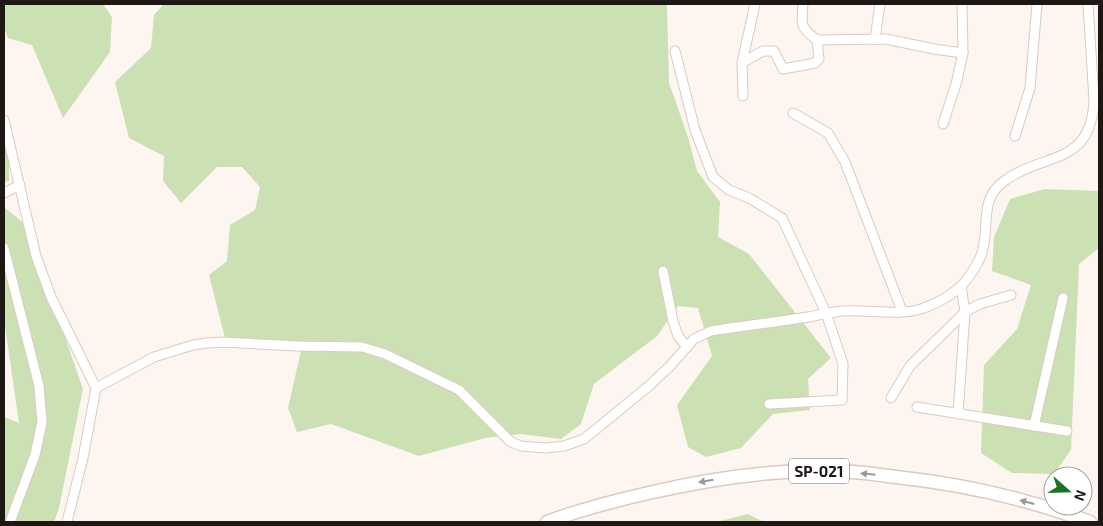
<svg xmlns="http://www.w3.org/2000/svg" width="1103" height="526" font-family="'Exo 2',sans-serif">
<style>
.green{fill:#cbe1b4}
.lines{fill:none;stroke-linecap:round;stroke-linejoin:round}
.minor-casing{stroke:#ddcabe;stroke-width:11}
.highway-casing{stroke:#ddcabe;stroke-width:15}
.minor{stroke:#fff;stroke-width:9}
.highway{stroke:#fff;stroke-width:12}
.oneway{fill:#9a9795}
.labels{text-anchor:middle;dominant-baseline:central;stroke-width:5;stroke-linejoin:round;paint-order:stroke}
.shield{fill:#fff;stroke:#625d5a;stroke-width:1}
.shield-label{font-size:15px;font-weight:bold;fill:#1e1713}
</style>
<rect width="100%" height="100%" fill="#fdf5f0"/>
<g class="green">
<path d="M4,4h99l9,13 -2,35 -47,66 -31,-73 -24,-7 -4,-10z"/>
<path d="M164,4h503l2,79 19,54 9,34 23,31 -2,35 31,17 82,104 -23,21 2,31 -37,4 -32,34 -35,9 -18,-10 -11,-42 35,-49 -14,-48 -20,-2 -21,30 -63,48 -13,40 -20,15 -40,-5 -36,4 -66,18 -88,-32 -34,8 -9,-24 15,-66 -78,-4 -16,-63 18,-14 3,-36 25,-15 5,-23 -18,-20h-25l-36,36 -18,-22 1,-25 -35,-18 -14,-56 36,-34 3,-33z"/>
<path d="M4,131l5,19v31l-5,1z"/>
<path d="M1045,189l54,2v57l-20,16 -8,186 -17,24 -42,-1 -31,-20 3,-88 33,-36 14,-44 -39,-14 2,-34 16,-38z"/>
<path d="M4,207l22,18 57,164 -24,119 -5,14h-50v-105l15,6 -15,-104z"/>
<path d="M748,514l16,8h-48z"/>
</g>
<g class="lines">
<defs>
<g id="minor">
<path d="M803,4c-2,20 -3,24 14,36"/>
<path d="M875,39l5,-35"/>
<path d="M675,51l20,79 18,47 16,13 20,8 33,20 44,95 17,51 -1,36 -73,4"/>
<path d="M742,63l13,-59"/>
<path d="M743,96l-1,-33 21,-12h11l9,18 32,-6 4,-4 -2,-19 69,-1 48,10 29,4"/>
<path d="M793,113l35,20 17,29 57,149"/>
<path d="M4,120l32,136 15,41 45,91"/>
<path d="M943,124l13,-40 7,-31 -1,-49"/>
<path d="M1015,136l15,-48 7,-84"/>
<path d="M4,193l16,-8"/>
<path d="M4,248l35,138 3,36 -7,33 -25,67"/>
<path d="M663,271l10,50 5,15 9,11"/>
<path d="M96,388l58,-31 39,-12 14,-2 16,-1 75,4 64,1 23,7 74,36 52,52 10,4 25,2 18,-2 20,-7 66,-54 20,-19 24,-27 17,-8c32,-5 65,-9 97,-14 12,-2 22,-5 34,-6 24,-2 56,5 79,-2 17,-6 36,-16 47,-31 5,-7 12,-17 14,-26 8,-25 -3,-52 21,-70 39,-30 88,-15 91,-81l-6,-97"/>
<path d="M891,398l19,-32 55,-54 -4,-26"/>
<path d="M917,407l150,24"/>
<path d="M958,414l7,-102 15,-8 31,-9"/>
<path d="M1034,426l29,-128"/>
<path d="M67,522l16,-64 13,-70"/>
</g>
<path id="highway" d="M547,522c35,-13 70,-22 106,-30 61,-14 124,-23 187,-21 18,1 37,3 56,6 66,7 132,22 194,45"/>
</defs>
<use href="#minor" class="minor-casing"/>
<use href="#highway" class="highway-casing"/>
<use href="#minor" class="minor"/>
<use href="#highway" class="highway"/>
</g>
<defs><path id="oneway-solid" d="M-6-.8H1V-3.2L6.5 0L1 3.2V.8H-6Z" transform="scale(1.25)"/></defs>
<g class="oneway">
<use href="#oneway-solid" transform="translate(868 474) rotate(-174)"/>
<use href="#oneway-solid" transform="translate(706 481) rotate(170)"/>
<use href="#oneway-solid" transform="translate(1027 502) rotate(-165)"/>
</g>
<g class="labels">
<rect class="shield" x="789" y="458.5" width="60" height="25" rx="4"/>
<g class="shield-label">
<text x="819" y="471">SP-021</text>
</g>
</g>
<rect width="1103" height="526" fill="none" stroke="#1e1713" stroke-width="10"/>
<g transform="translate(1068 491) rotate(110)"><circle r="24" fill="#ffffff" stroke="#a5a2a1"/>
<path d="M0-4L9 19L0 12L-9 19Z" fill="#187422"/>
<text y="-8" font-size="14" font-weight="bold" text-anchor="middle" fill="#1e1713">N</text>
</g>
</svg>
